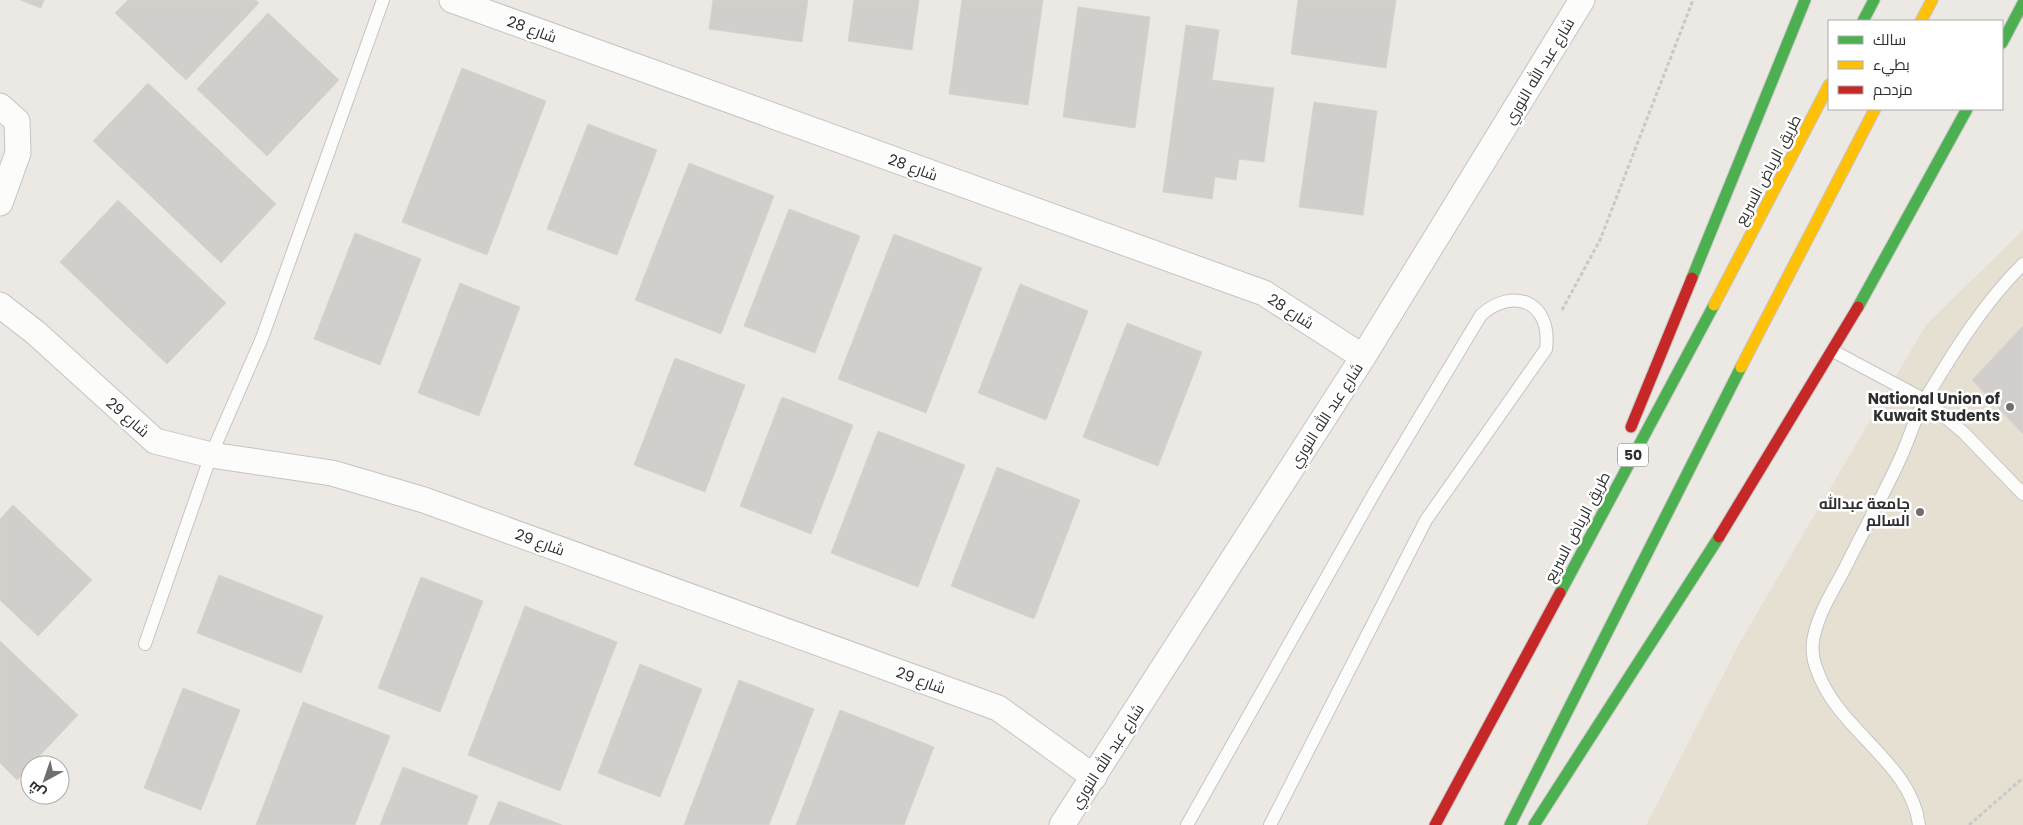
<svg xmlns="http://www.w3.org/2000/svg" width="2023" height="825" font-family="Poppins,Cairo,sans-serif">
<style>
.education{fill:#e6e0d3}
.building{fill:#d1cecb;stroke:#d7d4d0}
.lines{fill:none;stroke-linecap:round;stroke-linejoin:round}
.lane-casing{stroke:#c5c4c5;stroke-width:14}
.street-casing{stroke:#c5c4c5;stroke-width:27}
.fast-casing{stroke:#c6c5c4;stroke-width:13}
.slow-casing{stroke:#c6c5c4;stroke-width:13}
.jam-casing{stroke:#c6c5c4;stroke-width:13}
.path{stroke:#c9c9c8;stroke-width:3;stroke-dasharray:4 2.5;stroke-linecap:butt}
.lane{stroke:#fcfcfb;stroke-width:12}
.street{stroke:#fcfcfb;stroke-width:25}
.fast{stroke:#4caf50;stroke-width:11}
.slow{stroke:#ffc107;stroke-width:11}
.jam{stroke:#c62828;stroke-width:11}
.poi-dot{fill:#706f6e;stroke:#fff;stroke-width:2}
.labels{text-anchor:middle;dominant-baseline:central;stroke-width:5;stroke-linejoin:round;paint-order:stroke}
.shield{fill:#fff;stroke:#6d6d6d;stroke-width:1}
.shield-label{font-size:14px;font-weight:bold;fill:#2e2e2e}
.street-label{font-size:15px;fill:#2e2e2e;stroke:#fff}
.poi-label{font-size:15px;font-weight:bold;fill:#2e2e2e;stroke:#fff;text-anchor:end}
</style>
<rect width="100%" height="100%" fill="#ece8e4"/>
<path class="education" d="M2023,230v595h-377l94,-183 186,-317z"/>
<g class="building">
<path d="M20,0h24l-3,8z"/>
<path d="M128,0h128l3,3 -73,77 -71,-67z"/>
<path d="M713,0h95l-6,42 -93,-13z"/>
<path d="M854,0h65l-7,50 -64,-9z"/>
<path d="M962,0h81l-15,105 -79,-11z"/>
<path d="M1298,0h98l-10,68 -95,-14z"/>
<path d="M1078,7l72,10 -15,111 -72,-11z"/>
<path d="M268,13l71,67 -72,76 -70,-67z"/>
<path d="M1186,25l33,5 -7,50 62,8 -10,74 -25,-3 -3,21 -21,-3 -3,22 -49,-7z"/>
<path d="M462,68l84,33 -59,154 -85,-33z"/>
<path d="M148,83l128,121 -55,59 -128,-122z"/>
<path d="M1314,102l63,9 -14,104 -64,-8z"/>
<path d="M588,124l69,26 -40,105 -70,-26z"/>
<path d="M689,163l85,33 -53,138 -86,-34z"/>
<path d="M118,200l108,103 -59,61 -107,-102z"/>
<path d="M789,209l71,27 -45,117 -71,-27z"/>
<path d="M355,233l66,26 -41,106 -66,-26z"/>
<path d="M894,234l88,34 -56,145 -88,-34z"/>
<path d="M460,283l60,24 -41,109 -61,-23z"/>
<path d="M1020,284l68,27 -42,109 -68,-27z"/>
<path d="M1127,323l75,29 -44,114 -75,-29z"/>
<path d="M2023,326v108l-51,-54z"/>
<path d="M675,358l70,27 -40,107 -71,-27z"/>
<path d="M782,397l71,28 -42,109 -71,-28z"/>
<path d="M878,431l87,34 -47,122 -87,-34z"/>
<path d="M997,467l83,33 -46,119 -83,-33z"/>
<path d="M13,505l79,75 -54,56 -38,-36v-81z"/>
<path d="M219,575l104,41 -22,57 -104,-40z"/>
<path d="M421,577l62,24 -43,111 -62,-24z"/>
<path d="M525,606l92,36 -57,149 -92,-36z"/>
<path d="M0,641l78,74 -61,65 -17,-17z"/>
<path d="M640,664l62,25 -42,108 -62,-24z"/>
<path d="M739,680l75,29 -45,116h-85z"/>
<path d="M183,688l57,22 -39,100 -57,-22z"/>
<path d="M303,702l87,34 -35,89h-99z"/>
<path d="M840,710l94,37 -30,78h-108z"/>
<path d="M403,767l75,29 -11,29h-87z"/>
<path d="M499,801l63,24h-73z"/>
</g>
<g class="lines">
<defs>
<g id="lane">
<path d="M1833,351l92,49 39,33 59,61"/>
<path d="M145,644l66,-189 51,-117 121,-338"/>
<path d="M1187,825l190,-337 104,-173c33,-29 71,-13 65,34l-120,171 -156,305"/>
<path d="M1919,825c-7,-62 -81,-94 -102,-155 -4,-9 -5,-19 -4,-29 4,-25 18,-47 30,-69 18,-37 39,-74 56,-111 10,-21 16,-44 27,-63 28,-47 58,-95 97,-134"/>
</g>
<g id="street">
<path d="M452,0l812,293 99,64"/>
<path d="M0,106l17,15 1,32 -18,50"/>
<path d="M0,305l36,28 119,108 56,14 121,18 92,27 574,208 96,69"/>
<path d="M1062,825l301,-468 219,-357"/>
</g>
<g id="fast">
<path d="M1863,21l11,-21"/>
<path d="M2002,43l21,-40"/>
<path d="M1692,278l113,-278"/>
<path d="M1858,307l109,-198"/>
<path d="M1560,593l154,-288"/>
<path d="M1510,825l231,-458"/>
<path d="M1534,825l185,-288"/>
</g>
<g id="slow">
<path d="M1921,21l11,-21"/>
<path d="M1714,305l115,-220"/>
<path d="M1741,367l134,-258"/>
</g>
<g id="jam">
<path d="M1631,427l61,-149"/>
<path d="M1719,537l139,-230"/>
<path d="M1435,825l125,-232"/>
</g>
</defs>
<use href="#lane" class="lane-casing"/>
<use href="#street" class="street-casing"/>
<use href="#fast" class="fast-casing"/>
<use href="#slow" class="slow-casing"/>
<use href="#jam" class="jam-casing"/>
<g class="path">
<path d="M1562,310l38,-70 93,-240"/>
<path d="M1969,825l54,-47"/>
</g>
<use href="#lane" class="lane"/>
<use href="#street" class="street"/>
<use href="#fast" class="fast"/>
<use href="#slow" class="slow"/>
<use href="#jam" class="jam"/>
</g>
<g class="poi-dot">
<circle cx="2010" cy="407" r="5"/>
<circle cx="1920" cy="512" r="5"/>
</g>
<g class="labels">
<rect class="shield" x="1618" y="443.5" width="30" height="23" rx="4"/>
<g class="shield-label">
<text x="1633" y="455">50</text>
</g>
<g class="street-label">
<text transform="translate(532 29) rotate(20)">شارع 28</text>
<text transform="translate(1539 71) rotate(-59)">شارع عبد الله النوري</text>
<text transform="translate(913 167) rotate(20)">شارع 28</text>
<text transform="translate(1768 170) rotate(-62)">طريق الرياض السريع</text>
<text transform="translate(1291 311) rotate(33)">شارع 28</text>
<text transform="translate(1326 415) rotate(-57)">شارع عبد الله النوري</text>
<text transform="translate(128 417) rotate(41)">شارع 29</text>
<text transform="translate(1577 527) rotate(-62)">طريق الرياض السريع</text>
<text transform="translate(540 542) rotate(20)">شارع 29</text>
<text transform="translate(921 680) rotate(20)">شارع 29</text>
<text transform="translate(1107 756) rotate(-57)">شارع عبد الله النوري</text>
</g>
<g class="poi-label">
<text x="2000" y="398">National Union of<tspan x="2000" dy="17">Kuwait Students</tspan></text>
<text x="1910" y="503">جامعة عبدالله<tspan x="1910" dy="17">السالم</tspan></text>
</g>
</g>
<rect x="1828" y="20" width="175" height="90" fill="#ffffff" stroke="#ababab"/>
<rect x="1838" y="36" width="25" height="8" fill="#4caf50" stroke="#ababab"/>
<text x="1873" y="45" font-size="15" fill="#2e2e2e">سالك</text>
<rect x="1838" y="61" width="25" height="8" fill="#ffc107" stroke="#ababab"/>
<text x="1873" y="70" font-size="15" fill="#2e2e2e">بطيء</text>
<rect x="1838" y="86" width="25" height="8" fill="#c62828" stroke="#ababab"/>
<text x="1873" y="95" font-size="15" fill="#2e2e2e">مزدحم</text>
<g transform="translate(45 780) rotate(220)"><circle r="24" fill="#ffffff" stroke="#ababab"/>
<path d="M0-4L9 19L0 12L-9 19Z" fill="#706f6e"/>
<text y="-8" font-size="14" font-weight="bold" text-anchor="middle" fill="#2e2e2e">ش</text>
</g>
</svg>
